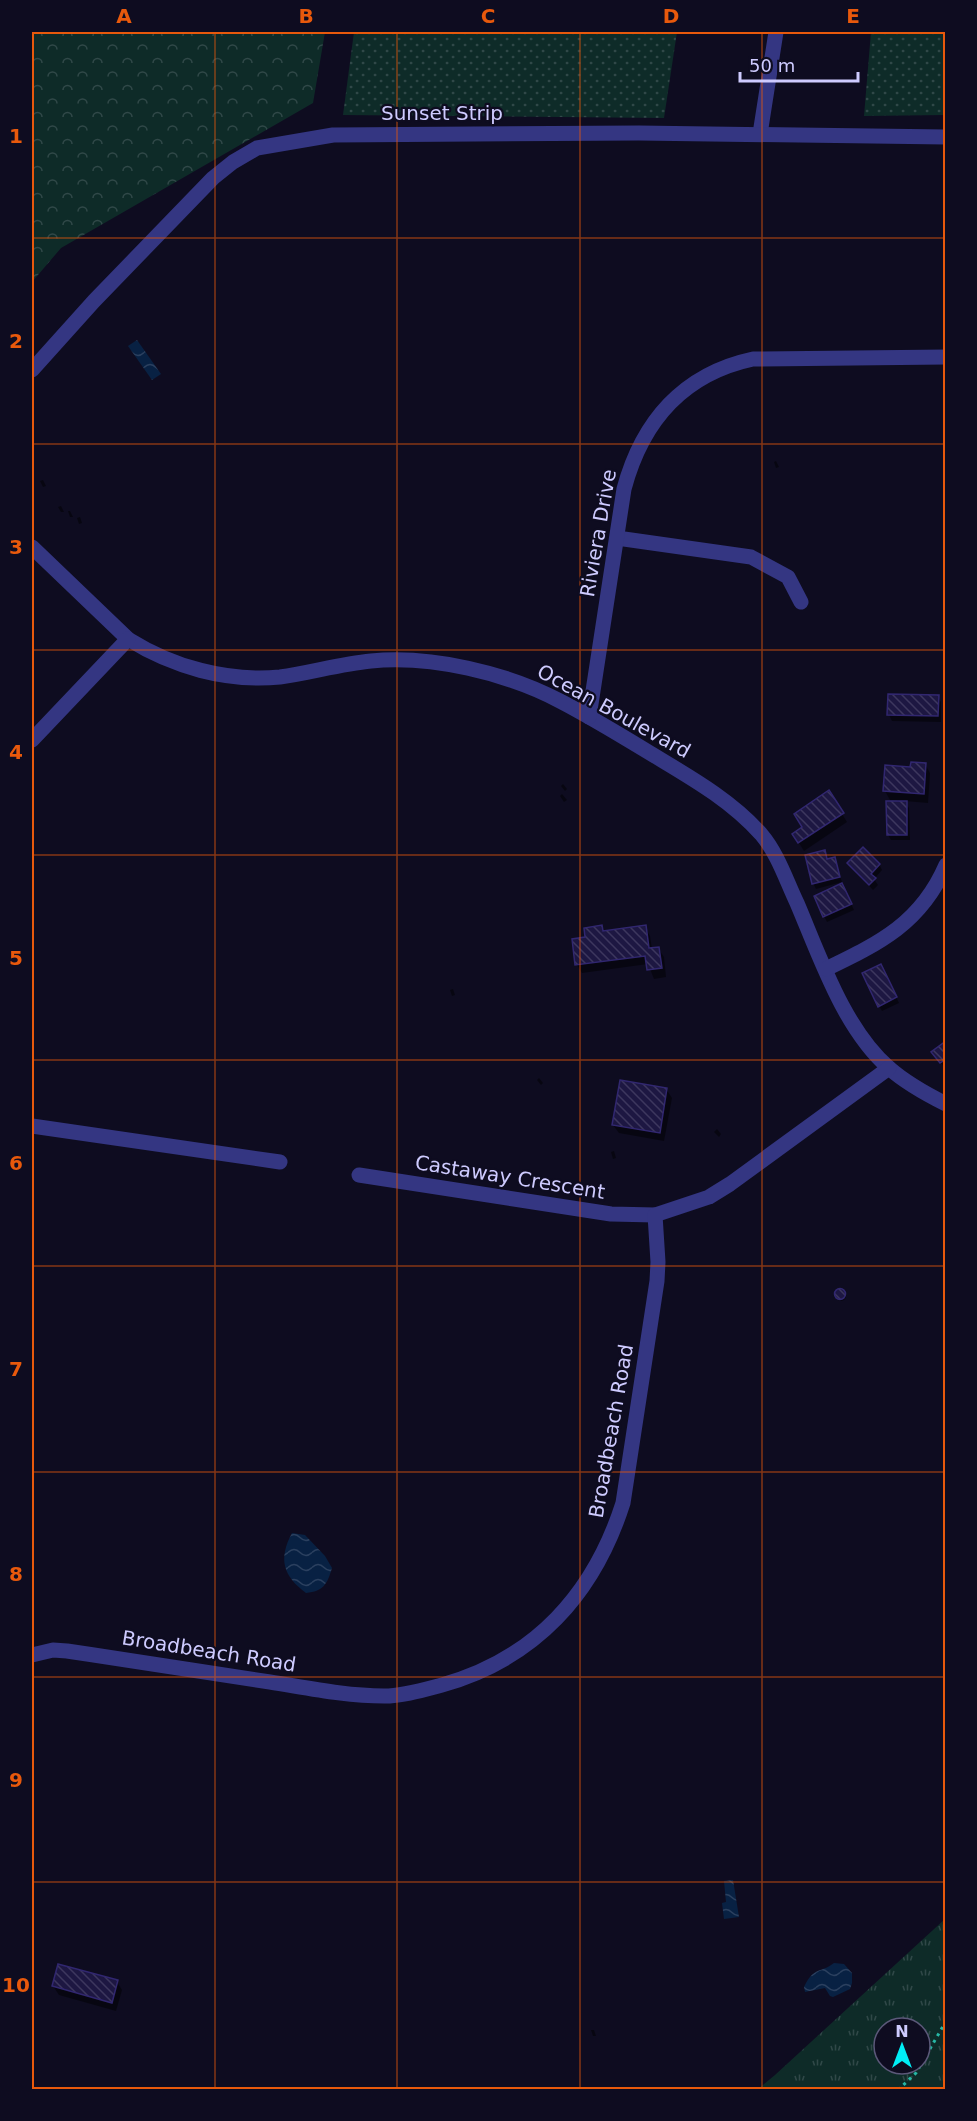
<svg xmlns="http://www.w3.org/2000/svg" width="977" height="2121" font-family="'DejaVu Sans',sans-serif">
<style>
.grass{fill:url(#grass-tufts);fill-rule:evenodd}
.forest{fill:url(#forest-crowns)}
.park{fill:url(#park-dots)}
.water{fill:url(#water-waves)}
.shadow{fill:#0007}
.building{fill:url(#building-back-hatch);stroke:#312770;stroke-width:1.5}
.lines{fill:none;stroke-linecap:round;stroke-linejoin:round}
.path{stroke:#27b7a5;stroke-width:3;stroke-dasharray:3 4.5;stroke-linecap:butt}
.minor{stroke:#343682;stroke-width:15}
.tertiary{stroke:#343682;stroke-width:15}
.grid{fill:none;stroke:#e8590c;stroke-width:1.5;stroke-opacity:0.55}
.labels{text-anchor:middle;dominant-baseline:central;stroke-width:4.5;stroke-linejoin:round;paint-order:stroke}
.street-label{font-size:20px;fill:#cecbff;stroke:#0e0c20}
.neatline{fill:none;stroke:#e8590c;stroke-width:2}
.grid-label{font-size:20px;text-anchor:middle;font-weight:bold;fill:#e8590c}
</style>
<defs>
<pattern id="grass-tufts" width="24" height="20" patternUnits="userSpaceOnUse" patternTransform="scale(1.5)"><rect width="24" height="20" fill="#0e2b28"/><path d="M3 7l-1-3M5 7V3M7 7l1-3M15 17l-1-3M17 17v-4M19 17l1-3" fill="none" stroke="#304848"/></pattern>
<pattern id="forest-crowns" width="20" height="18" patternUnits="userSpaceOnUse" patternTransform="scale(1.5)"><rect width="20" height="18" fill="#0e2b28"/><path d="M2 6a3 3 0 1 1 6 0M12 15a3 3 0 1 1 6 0" fill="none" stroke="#304848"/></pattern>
<pattern id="park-dots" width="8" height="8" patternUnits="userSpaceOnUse" patternTransform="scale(1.5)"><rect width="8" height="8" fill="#0e2b28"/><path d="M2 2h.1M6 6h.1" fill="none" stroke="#304848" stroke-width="1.8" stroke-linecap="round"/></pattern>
<pattern id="water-waves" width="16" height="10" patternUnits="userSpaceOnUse" patternTransform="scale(1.5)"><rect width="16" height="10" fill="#082143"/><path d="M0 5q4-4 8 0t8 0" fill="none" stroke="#2b405f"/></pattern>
<pattern id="building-back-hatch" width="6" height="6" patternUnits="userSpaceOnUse" patternTransform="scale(1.5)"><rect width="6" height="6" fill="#1d1742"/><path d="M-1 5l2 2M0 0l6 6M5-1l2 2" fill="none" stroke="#3d375e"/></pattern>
</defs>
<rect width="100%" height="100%" fill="#0e0c20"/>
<path class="grass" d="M945,1919v170h-187l17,-14zM884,2028h36v36h-36z"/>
<path class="forest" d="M32,32h293l-12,71 -252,145 -29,34z"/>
<g class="park">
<path d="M354,32h323l-13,86 -321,-3z"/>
<path d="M871,32h74v83l-81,1z"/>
</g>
<g class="water">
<path d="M137,340l24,34 -9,6 -24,-34z"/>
<path d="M292,1533l13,2 20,21 7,12c-5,17 -9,23 -26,25 -23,-17 -28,-34 -14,-60z"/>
<path d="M733,1880l6,37 -15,2 -2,-16 4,-1 -2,-21z"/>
<path d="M834,1963l10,1 8,9v10l-2,6 -17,8 -3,-1 -5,-8 -20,4 -1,-5c11,-22 16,-13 30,-24z"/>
</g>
<g class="shadow">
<path d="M776,461l3,6 -3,1 -2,-6z"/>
<path d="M43,480l3,6 -3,1 -3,-6z"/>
<path d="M61,506l3,6h-3l-3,-5z"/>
<path d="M68,511h2l3,6h-3z"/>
<path d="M80,517l2,6 -3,1 -2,-6z"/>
<path d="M938,697l3,5v20l-49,-1 -3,-6z"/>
<path d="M925,764l5,9 -2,30 -23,-2 4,7 1,32h-19l-3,-5 9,-35h-7l-5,-9 27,-22z"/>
<path d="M563,784l4,5 -2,2 -4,-5z"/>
<path d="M562,794l5,6 -3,2 -4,-6z"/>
<path d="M842,814l5,8 -43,29 -10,-16z"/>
<path d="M824,851l4,9 6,-1 8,23 -26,7 -3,-6z"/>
<path d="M849,864h30l3,6 -8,9 4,6 -5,5z"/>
<path d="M845,891l9,19 -27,12 -3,-6z"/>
<path d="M601,927l3,6 41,-6 5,9 2,13 6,-1 6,9 2,20 -12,2 -6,-15 -66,9 -5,-8 10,-27z"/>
<path d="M884,971l15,32 -17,8 -3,-5z"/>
<path d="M453,989l2,6 -3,1 -2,-6z"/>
<path d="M946,1043v23l-2,1 -7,-10z"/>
<path d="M539,1078l4,5 -2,2 -4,-5z"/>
<path d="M666,1089l6,9 -8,43 -45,-8 -6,-8z"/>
<path d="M717,1129l4,5 -2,3 -5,-5z"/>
<path d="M614,1151l2,7 -3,1 -2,-7z"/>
<circle cx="841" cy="1296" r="5"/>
<path d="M117,1982l5,8 -6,21 -57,-16 -6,-9z"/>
<path d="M591,2030h3l2,6h-3z"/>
</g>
<g class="building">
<path d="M888,694l51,1 -1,21 -51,-1z"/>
<path d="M911,762l15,1 -2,31 -41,-3 2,-26 25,2z"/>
<path d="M829,790l15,23 -46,30 -6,-9 10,-7 -8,-13z"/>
<path d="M886,801h21v34h-20z"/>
<path d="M863,847l17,17 -9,10 5,4 -7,7 -22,-22z"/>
<path d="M825,850l2,9 8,-2 5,20 -28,7 -7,-29z"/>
<path d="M842,883l10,21 -29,13 -9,-21z"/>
<path d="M602,925l1,6 43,-6 3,23 10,-1 3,21 -15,2 -2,-14 -70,9 -3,-26 13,-2 -1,-9z"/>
<path d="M881,964l16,33 -19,10 -16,-34z"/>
<path d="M946,1041v18l-6,4 -9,-11z"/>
<path d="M620,1080l47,8 -7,45 -48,-8z"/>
<circle cx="840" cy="1294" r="5.5"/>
<path d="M58,1964l60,16 -6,23 -60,-17z"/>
</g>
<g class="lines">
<path class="path" d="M898,2090l18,-17 30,-52"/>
<g class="minor">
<path d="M760,134l16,-102"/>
<path d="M617,538l134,19 37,20 13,25"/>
<path d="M32,547l96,92c45,28 98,43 152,38 30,-4 60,-13 91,-16 60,-6 136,12 189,40 29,15 57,32 85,49 41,25 84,48 116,84 17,20 25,46 36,69 23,54 47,126 92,165 17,15 37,26 57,36"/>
<path d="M589,717l35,-228c18,-67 59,-115 129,-130l193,-2"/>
<path d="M32,740l96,-101"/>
<path d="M826,969c54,-26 95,-46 120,-104"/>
<path d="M32,1126l248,36"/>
<path d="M359,1175l252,39 44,1"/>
<path d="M32,1655l21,-5 14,1c68,10 136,21 203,31 38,6 76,14 114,14 19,0 39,-6 58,-11 93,-26 152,-91 181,-182l34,-222 1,-19 -3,-47 54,-18 21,-13 159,-116"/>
</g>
<path class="tertiary" d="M32,370l62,-69 119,-123 20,-16 24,-14 76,-13 306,-2 307,4"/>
</g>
<path class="grid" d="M215,32v2058M397,32v2058M580,32v2058M762,32v2058M32,238h914M32,444h914M32,650h914M32,855h914M32,1060h914M32,1266h914M32,1472h914M32,1677h914M32,1882h914"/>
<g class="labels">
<g class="street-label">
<text x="442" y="113">Sunset Strip</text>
<text transform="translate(598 533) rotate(-80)">Riviera Drive</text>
<text transform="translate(614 711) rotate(29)">Ocean Boulevard</text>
<text transform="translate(510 1177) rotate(9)">Castaway Crescent</text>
<text transform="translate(611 1431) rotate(-80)">Broadbeach Road</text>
<text transform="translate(209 1651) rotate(9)">Broadbeach Road</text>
</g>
</g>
<rect width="977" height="2121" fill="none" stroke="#0e0c20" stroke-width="66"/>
<g transform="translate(902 2046)"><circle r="28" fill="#0e0c20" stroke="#5b5879" stroke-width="1.5"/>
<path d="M0-4.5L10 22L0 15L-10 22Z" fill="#00edf6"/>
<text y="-9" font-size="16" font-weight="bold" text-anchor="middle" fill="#cecbff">N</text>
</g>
<path d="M740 72v9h118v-9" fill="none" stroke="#cecbff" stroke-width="3"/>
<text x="749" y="72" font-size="18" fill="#cecbff" stroke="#0e0c20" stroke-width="4.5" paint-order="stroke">50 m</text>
<rect x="33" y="33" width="911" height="2055" class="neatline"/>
<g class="grid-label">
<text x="124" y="23">A</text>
<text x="306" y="23">B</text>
<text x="488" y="23">C</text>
<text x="671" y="23">D</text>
<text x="853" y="23">E</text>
<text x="16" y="143">1</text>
<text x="16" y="348">2</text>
<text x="16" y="554">3</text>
<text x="16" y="759">4</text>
<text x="16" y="965">5</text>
<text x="16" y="1170">6</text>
<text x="16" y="1376">7</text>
<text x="16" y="1581">8</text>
<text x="16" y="1787">9</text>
<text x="16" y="1992">10</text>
</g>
</svg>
